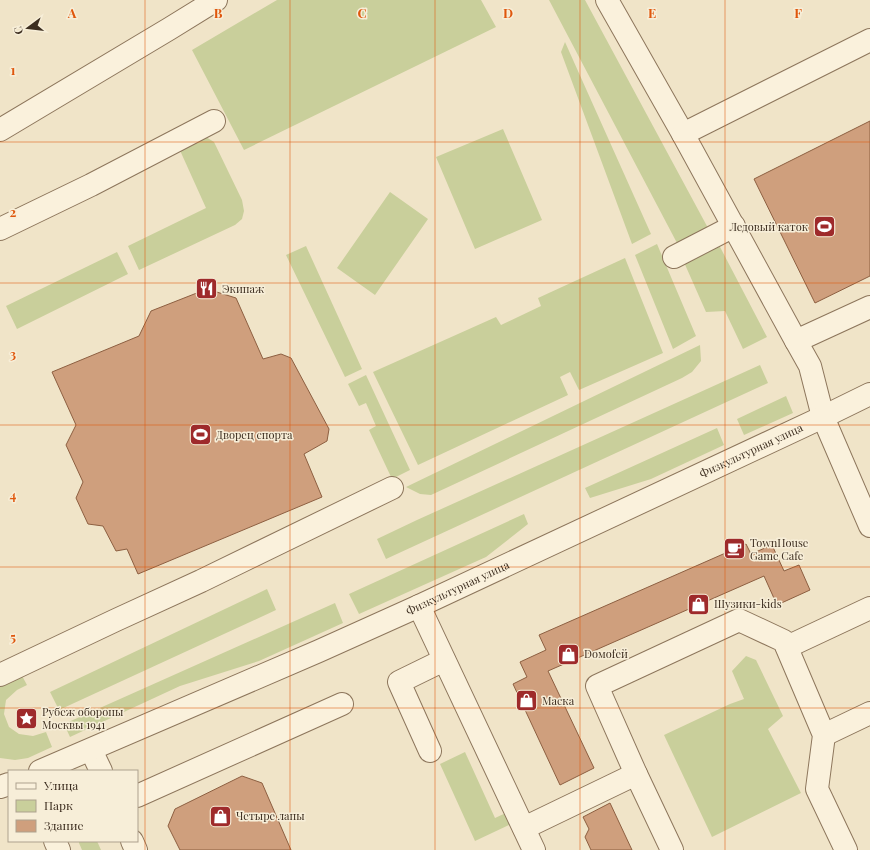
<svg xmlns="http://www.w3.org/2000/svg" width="870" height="850" font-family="'Playfair Display',serif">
	<rect width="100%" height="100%" fill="#f0e4c8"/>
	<!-- green -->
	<path fill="#c9cf9b" d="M277,0H481L496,27L244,150L192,50Z
		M549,0H585L708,228L677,243Z
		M565,42L651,234L632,244L561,52Z
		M503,129L542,220L475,249L436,157Z
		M206,137L214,142L242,200L244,211L242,219L235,225L139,270L128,246L206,208L178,146Z
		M390,192L428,219L375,295L337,268Z
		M657,244L696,336L673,349L635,255Z
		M719,245L767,337L743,349L725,311L706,312L683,260Z
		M306,246L362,369L345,377L286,255Z
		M117,252L128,274L17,329L6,306Z
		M625,258L663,353L579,390L570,372L560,377L568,395L418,465L373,372L496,317L501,325L541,306L538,298Z
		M700,345L701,361L692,372L682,378L431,495L420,494L406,487Z
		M760,365L768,383L386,559L377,539L417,520Z
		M366,375L410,470L392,479L369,430L376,426L366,403L359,406L348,384Z
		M786,396L793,413L744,435L737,419Z
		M717,428L724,445L651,479L590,498L585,488Z
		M524,514L528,524L486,557L359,614L349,594Z
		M267,589L276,610L59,710L50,692Z
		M335,603L343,623L259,661L180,686L70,737L64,724Z
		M746,656L756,660L783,716L768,729L801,793L712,837L664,735L730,704L744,699L732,671Z
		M21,674L27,685L17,690L6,700L4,714L9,727L19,734L33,736L46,732L52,747L28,758L15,760L0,758V684Z
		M465,752L495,818L508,812L513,823L475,841L440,764Z
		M79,841H97L101,850H82L79,843Z"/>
	<!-- building -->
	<path fill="#cf9f7d" stroke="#8d5f41" d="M870,121V276L815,303L754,179Z
		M207,289L236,298L263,359L281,354L291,358L329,429L327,441L304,454L322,497L138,574L127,549L116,551L103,526L88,524L76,498L83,482L66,445L76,425L52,372L139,336L151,311Z
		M746,544L751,554L772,545L784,571L799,565L810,590L777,605L764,576L548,671L594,768L560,785L513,684L527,677L520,662L546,650L539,635Z
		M242,776L262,783L291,850H180L168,826L175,809Z
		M610,803L632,850H591L585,837L589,829L583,817Z"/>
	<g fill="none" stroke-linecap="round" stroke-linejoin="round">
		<defs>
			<g id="minor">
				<path d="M607,0L683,134L796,341L870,307"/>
				<path d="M0,130L169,29L216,0"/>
				<path d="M683,134L870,40"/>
				<path d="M0,229L91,185L214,121"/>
				<path d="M674,257L734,226"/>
				<path d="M796,341L810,366L823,417L870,526"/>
				<path d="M419,606L534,850"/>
				<path d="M787,647L870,608"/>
				<path d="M0,675L116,620L201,581L392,488"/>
				<path d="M824,735L870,713"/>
				<path d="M91,750L101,771"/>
				<path d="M430,751L399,682L444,660"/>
				<path id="s1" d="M40,771L319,651L419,606L823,417L870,394"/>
				<path d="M0,787L9,784"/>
				<path d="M137,796L342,704"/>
				<path d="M524,828L636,774"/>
				<path d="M55,841L59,850"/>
				<path d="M132,841L136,850"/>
				<path d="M672,850L636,774L597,686L739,620L784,641L824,735L817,789L846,850"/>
			</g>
		</defs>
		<!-- minor casing -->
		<use href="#minor" stroke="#8d765c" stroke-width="24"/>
		<!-- minor -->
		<use href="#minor" stroke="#faf1dc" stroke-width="22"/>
	</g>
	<!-- grid -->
	<path fill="none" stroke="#df570d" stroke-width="1" stroke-opacity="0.55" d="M145,0V850M290,0V850M435,0V850M580,0V850M725,0V850M0,142H870M0,283H870M0,425H870M0,567H870M0,708H870"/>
	<!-- icons -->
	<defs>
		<symbol id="stadium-square" viewBox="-11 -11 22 22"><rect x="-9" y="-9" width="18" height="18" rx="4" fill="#9e2a2b" stroke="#f7eed8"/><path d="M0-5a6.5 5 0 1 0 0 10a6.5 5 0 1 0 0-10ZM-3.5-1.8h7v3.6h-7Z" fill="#fff"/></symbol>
		<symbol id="restaurant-square" viewBox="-11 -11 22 22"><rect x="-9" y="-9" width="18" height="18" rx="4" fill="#9e2a2b" stroke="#f7eed8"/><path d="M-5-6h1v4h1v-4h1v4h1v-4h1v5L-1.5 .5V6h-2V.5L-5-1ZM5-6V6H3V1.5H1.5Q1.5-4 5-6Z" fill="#fff"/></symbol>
		<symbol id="cafe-square" viewBox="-11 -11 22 22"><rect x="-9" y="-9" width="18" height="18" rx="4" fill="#9e2a2b" stroke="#f7eed8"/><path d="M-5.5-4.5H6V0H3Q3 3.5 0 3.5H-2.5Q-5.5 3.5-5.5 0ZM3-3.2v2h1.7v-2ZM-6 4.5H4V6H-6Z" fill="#fff"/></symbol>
		<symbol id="shop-square" viewBox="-11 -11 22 22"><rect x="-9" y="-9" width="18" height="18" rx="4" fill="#9e2a2b" stroke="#f7eed8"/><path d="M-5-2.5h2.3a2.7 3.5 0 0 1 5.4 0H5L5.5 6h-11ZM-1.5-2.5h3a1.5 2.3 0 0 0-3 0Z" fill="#fff"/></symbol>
		<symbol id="sight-square" viewBox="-11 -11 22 22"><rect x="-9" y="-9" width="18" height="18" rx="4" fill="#9e2a2b" stroke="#f7eed8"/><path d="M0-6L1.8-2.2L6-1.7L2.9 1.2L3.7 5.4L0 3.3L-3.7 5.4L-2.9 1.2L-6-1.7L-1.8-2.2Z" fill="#fff"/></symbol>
	</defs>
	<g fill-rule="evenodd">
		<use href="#stadium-square" x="812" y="214" width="25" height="25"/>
		<use href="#restaurant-square" x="194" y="276" width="25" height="25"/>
		<use href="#stadium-square" x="188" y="422" width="25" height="25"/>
		<use href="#cafe-square" x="722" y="536" width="25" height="25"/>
		<use href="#shop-square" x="686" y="592" width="25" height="25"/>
		<use href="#shop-square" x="556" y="642" width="25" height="25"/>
		<use href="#shop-square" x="514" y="688" width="25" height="25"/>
		<use href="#sight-square" x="14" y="706" width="25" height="25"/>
		<use href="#shop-square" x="208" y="804" width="25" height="25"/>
	</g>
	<g text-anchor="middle" stroke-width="3" stroke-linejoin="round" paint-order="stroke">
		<!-- poi labels -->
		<g font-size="11" fill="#3d2e20" stroke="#f7eed8" text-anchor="start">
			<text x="808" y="231" text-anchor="end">Ледовый каток</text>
			<text x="222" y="293">Экипаж</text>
			<text x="216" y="439">Дворец спорта</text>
			<text x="750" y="547">TownHouse<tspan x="750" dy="13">Game Cafe</tspan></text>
			<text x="714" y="608">Шузики-kids</text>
			<text x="584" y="658">Dомоfей</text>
			<text x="542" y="705">Маска</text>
			<text x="42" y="716">Рубеж обороны<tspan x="42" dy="13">Москвы 1941</tspan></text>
			<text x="236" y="820">Четыре лапы</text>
		</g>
		<!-- street labels -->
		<g font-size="11" fill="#3d2e20" stroke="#f7eed8">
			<text dy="4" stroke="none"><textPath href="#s1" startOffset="780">Физкультурная улица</textPath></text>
			<text dy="4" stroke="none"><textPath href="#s1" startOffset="456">Физкультурная улица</textPath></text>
		</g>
	</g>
	<g font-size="13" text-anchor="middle" font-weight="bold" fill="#df570d" stroke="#f7eed8" stroke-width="3" stroke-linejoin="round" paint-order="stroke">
		<text x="72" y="18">A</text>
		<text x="218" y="18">B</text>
		<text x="362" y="18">C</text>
		<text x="508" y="18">D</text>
		<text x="652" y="18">E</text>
		<text x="798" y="18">F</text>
		<text x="13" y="75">1</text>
		<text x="13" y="217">2</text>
		<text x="13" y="359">3</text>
		<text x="13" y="500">4</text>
		<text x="13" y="642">5</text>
	</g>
	<!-- legend -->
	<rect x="8" y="770" width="130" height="72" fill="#f7eed8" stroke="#ada18e"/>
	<rect x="16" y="783" width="20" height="6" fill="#faf1dc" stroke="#ada18e"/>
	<text x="44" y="790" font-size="12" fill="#3d2e20">Улица</text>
	<rect x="16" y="800" width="20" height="12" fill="#c9cf9b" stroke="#ada18e"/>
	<text x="44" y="810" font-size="12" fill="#3d2e20">Парк</text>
	<rect x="16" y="820" width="20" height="12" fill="#cf9f7d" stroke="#ada18e"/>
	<text x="44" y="830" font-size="12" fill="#3d2e20">Здание</text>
	<!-- north arrow -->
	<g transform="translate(28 28) rotate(255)" stroke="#f7eed8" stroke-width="3" paint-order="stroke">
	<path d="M0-3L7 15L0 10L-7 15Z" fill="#3d2e20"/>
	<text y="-6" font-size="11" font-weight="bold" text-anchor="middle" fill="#3d2e20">С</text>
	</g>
</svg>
